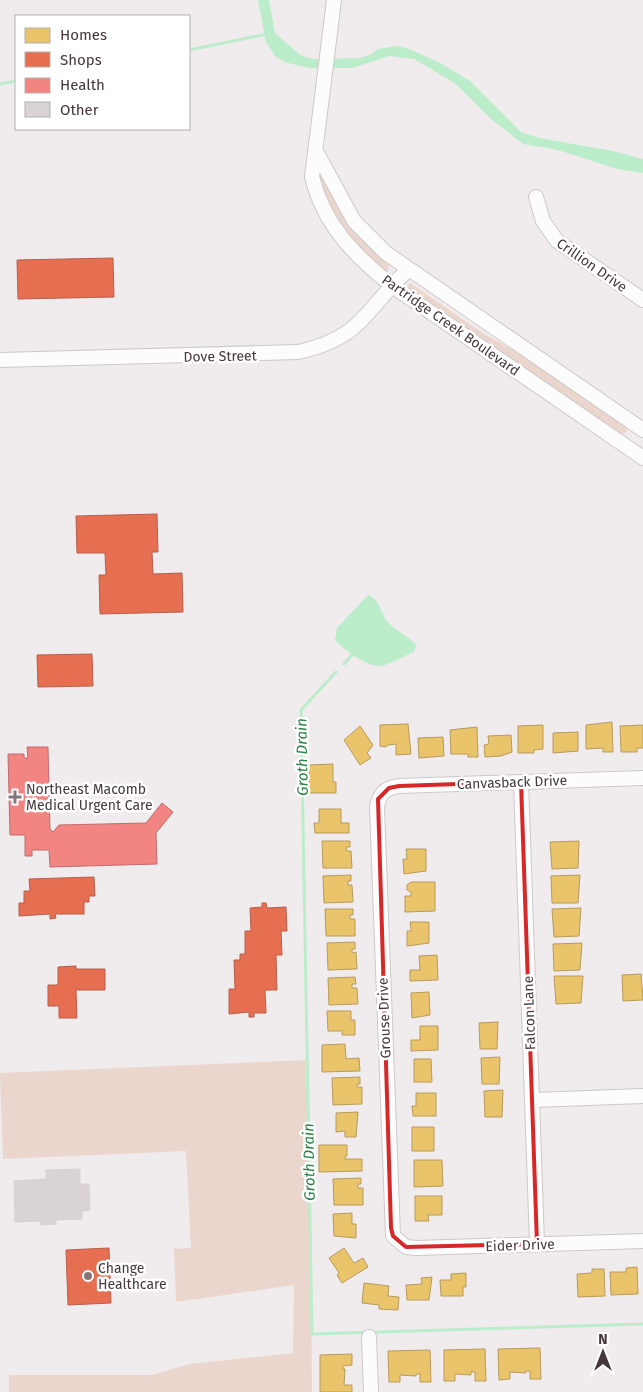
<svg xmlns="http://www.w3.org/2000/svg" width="643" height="1392" font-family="'Fira Sans',sans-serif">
	<rect width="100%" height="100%" fill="#f0ebed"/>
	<!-- green -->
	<path fill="#ead6cd" d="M320,174L323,175L339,207L389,263L388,271H383C363,254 313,201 320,174Z
		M410,283L484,334L526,357L626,426L627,432L620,434L407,287Z
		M309,1060L312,1392H9V1375H153L189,1364L293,1353L294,1285L176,1302L174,1249L191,1248L186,1151L3,1159L0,1073Z"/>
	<!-- water -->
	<path fill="#bcedcb" d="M258,0H269L275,33L300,55L312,59L360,58L371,54L378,49L397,46L409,49L440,63L470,81L521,132L539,138L613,151L643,159V173L617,169L558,150L523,144L491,119L456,84L414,59L389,56L352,68H309L284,62L275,56L266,42Z
		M368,595C379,598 381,613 387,621C395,631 408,635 416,645L414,652C404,656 391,664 381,666C367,667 344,650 335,640L337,628Z"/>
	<!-- homes -->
	<path fill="#e9c46a" stroke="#b89a5d" d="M612,722L613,752H603V748L586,749V725Z
		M408,724L411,754L396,755V744L388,745L386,747L380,746V725Z
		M543,725V749L534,750V753H518V726Z
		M643,725V748H637V752H621L620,726Z
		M360,726L373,745L367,753L371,758L360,765L344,740Z
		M477,727L478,757H468V754H451L450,730Z
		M578,732V751L553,753V733Z
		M511,735L512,752L501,756L485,757L484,745L489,744L488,736Z
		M443,737L444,756L419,758L418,738Z
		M333,764V782H336V793H309V765Z
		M319,809H341V823H349V833H315L314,823H319Z
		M322,841H350V847H346L347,851H351L352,868H323Z
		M579,841L578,868L552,869L550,842Z
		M406,849H426V871L404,874L403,859H407Z
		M351,875V881H348V885H352L353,902L324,903L323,876Z
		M580,875L578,903H552L551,876Z
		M411,882H435V911L405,912V896H411V892L407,890V885Z
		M581,908L579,936L554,937L552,909Z
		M325,909H353V915H350V919H355V936H326Z
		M410,922H429V943L407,946V931H411Z
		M355,942V949H352V953L356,952L357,969L328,970L327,943Z
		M582,943L580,970L554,971L553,944Z
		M437,955L438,980L410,981V970H420L419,956Z
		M641,974L643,1000L623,1001L622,975Z
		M554,976H583L581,1003L556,1004Z
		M355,977L356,984H352V988H357L358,1004L329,1005L328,978Z
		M429,992L430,1015L412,1018L411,993Z
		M327,1011H351V1020H355V1035H342V1031H328Z
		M498,1022L497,1049H480L479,1023Z
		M420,1026H438V1050L411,1051V1040H420Z
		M345,1044L346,1059L359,1058L360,1071L322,1072V1045Z
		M500,1057L499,1084H482L481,1058Z
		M414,1059H431L432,1082H414Z
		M360,1077V1084H357V1087H362V1104L333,1105L332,1078Z
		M503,1090L502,1117H485L484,1091Z
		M416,1093H436V1116H413L412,1106H416Z
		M358,1112L356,1137H345V1131L336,1132V1113Z
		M412,1127H434V1151H412Z
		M319,1145H347V1156H345V1159H362V1171L319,1172Z
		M414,1160H442L443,1186L414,1187Z
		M361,1178V1184H358V1188H363V1205H334L333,1179Z
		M415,1196H442V1215H428L429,1221H415Z
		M352,1213V1224H356V1238L334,1236L333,1214Z
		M344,1248L354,1263L363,1258L368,1267L342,1283L337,1275L339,1273L329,1258Z
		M637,1267L638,1294L611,1295L610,1272H626V1268Z
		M592,1269H604L605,1296L578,1297L577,1274L592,1273Z
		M466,1273V1287H463V1296H441L440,1280H451V1274Z
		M432,1277L429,1300H407L406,1285L422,1284L421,1278Z
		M364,1283L389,1286L388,1296L399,1297L398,1310L379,1309V1305L362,1303Z
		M540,1348L541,1379H530V1371H526V1373L510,1372V1379L499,1380L498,1349Z
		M485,1349L486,1381H475V1372H471V1375L455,1374V1381H444V1350Z
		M430,1350L431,1382H420V1374H416V1376L400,1375V1382H389L388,1351Z
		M352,1354V1365L343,1366V1369H345L344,1385H352V1392H320V1355Z"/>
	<!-- shops -->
	<path fill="#e76f51" stroke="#b75e4b" d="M113,258L114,297L18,299L17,260Z
		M157,514L158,552H152L153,574L182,573L183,612L100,614L99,575H106L105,553H77L76,516Z
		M92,654L93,686L38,687L37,655Z
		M94,877L95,896H89V902H84V914H55L56,918L50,919V914L19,916V903H24V891H30L29,879Z
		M262,903H266L267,908L286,907L287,931H281L282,955H276L277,990H265L266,1013H254V1017H249V1012L229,1014V989H235L234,960H240V954H245V931H251L250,908L262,907Z
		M76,966V969H105V990H76L77,1018H59V1006H48V985H58V967Z
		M109,1248L111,1303L68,1305L66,1250Z"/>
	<!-- health -->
	<path fill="#f28482" stroke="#be6d6e" d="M27,747H48L50,829L53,832L59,825L146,823L162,803L173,812L156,833L157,864L50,867L49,850H32V856H25V835H10L8,754H24V758H28Z"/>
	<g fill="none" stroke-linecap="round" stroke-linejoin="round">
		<!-- stream -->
		<path stroke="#bcedcb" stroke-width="3" d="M189,50L267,34
			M0,84L16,81
			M344,664L353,654
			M336,672L301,710L312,1334L643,1324"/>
	</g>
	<!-- building -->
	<path fill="#dad3d6" stroke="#d8d1d4" d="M80,1169V1184H89L90,1210L82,1211V1219L56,1220V1224L41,1225V1221L15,1222L14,1181L46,1179V1170Z"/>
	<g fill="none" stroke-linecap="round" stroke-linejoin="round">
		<defs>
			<path id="minor" d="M334,0L312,177C324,225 354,255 391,285L643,458
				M317,153L354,221L386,253L643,430
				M536,197L543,221L557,241L643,300
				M0,360L298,352C363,338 364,310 408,270
				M643,778L399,786C384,788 379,794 377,808L393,1236L406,1247L417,1248L643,1241
				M521,782L537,1244
				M533,1100L643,1096
				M369,1337L371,1392"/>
		</defs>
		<!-- minor casing -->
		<use href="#minor" stroke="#cec8cb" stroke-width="16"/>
		<!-- minor -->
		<use href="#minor" stroke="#fdfcfc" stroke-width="14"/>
	</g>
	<!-- marked area -->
	<path fill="none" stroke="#d62828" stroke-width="4" stroke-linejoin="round" d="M521,782L537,1244L406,1247L393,1236L391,1228L378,799L389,788L399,786Z"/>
	<!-- markers -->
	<g fill="#82767b" stroke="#fff" stroke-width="2">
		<path d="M12.5 789.5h5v5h5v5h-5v5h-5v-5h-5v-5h5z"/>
		<circle cx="88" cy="1276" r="5"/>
	</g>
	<g text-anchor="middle" stroke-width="5" stroke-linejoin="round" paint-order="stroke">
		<!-- street labels -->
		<g font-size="14" fill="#46373e" stroke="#fff">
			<text transform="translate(592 265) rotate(35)" y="5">Crillion Drive</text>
			<text transform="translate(451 325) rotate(35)" y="5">Partridge Creek Boulevard</text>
			<text transform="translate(220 356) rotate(-1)" y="5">Dove Street</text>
			<text transform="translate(512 782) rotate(-2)" y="5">Canvasback Drive</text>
			<text transform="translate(529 1013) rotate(-92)" y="5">Falcon Lane</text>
			<text transform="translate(384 1018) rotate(-92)" y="5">Grouse Drive</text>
			<text transform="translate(520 1245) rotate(-2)" y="5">Eider Drive</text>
		</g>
		<!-- poi labels -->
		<g font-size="14" fill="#46373e" stroke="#fff" text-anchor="start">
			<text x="26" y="794">Northeast Macomb<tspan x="26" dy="16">Medical Urgent Care</tspan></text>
			<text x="98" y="1273">Change<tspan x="98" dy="16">Healthcare</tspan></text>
		</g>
		<!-- water labels -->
		<g font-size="15" font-style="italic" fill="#298045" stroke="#fff">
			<text transform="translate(302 757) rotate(-91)" y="5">Groth Drain</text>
			<text transform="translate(309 1162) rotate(-91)" y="5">Groth Drain</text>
		</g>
	</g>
	<!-- legend -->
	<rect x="15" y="15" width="175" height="115" fill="#ffffff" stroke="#b5afb2"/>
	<rect x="25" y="28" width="25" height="15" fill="#e9c46a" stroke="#b5afb2"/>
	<text x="60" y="40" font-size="15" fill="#46373e">Homes</text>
	<rect x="25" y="52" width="25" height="15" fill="#e76f51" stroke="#b5afb2"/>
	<text x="60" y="65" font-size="15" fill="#46373e">Shops</text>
	<rect x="25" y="78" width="25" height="15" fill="#f28482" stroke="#b5afb2"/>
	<text x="60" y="90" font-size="15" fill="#46373e">Health</text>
	<rect x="25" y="102" width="25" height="15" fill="#dad3d6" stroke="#b5afb2"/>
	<text x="60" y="115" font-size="15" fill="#46373e">Other</text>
	<!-- north arrow -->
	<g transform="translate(603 1352)" stroke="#ffffff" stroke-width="4" paint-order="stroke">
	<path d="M0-4L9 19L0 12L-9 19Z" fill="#46373e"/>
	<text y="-8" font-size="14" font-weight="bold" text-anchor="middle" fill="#46373e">N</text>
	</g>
</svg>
